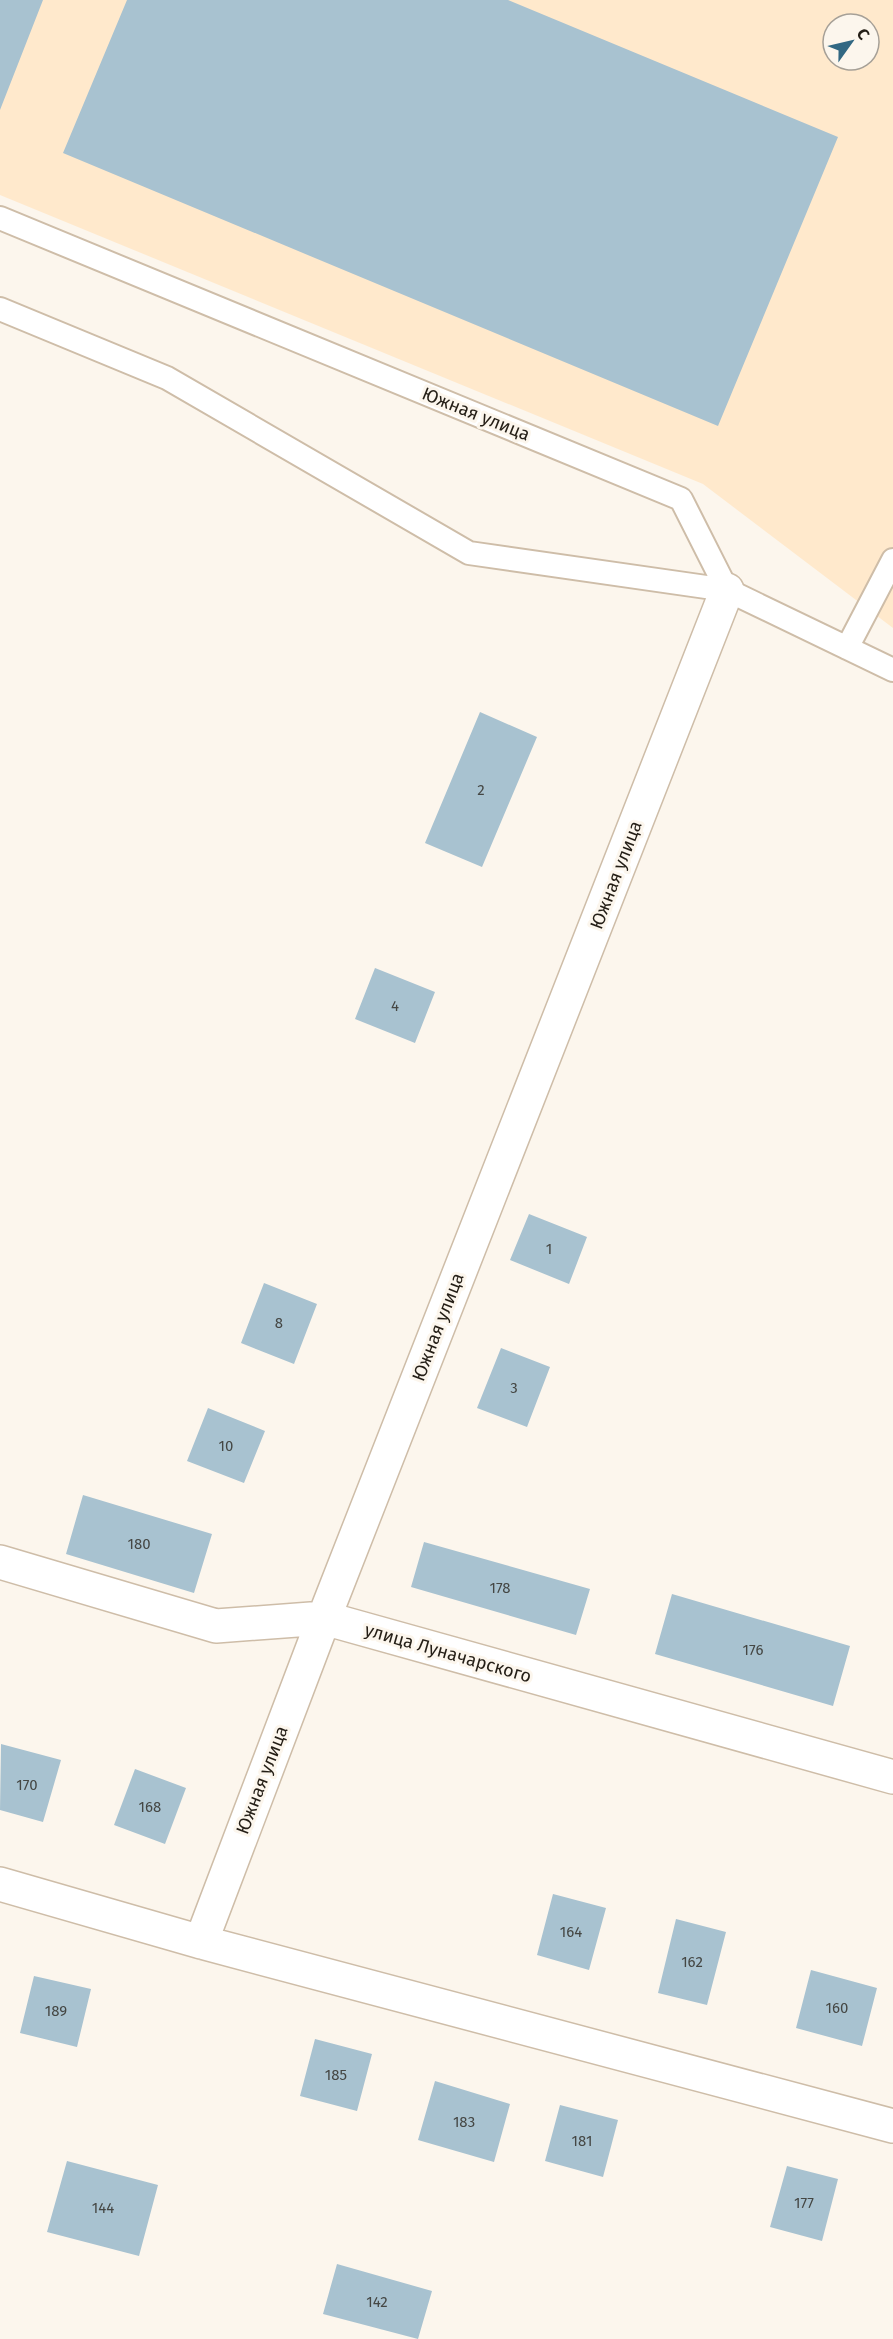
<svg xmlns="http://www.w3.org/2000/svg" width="893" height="2339" font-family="'Fira Sans',sans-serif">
	<rect width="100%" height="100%" fill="#fcf6ed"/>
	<!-- built -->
	<path fill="#ffe9cc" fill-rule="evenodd" d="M0,0H893V628L703,484L0,195ZM833,24H869V60H833Z"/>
	<!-- building -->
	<path fill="#a8c2d0" d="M0,0H43L0,110Z
		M127,0H508L838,137L718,426L63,153Z
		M480,712L537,737L482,867L425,843Z
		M375,968L435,992L415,1043L355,1019Z
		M529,1214L587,1237L569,1284L510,1260Z
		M264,1283L317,1304L294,1364L241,1343Z
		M501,1348L550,1367L527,1427L477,1408Z
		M208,1408L265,1431L244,1483L187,1461Z
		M83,1495L212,1534L194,1593L66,1554Z
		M424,1542L590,1589L576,1635L411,1587Z
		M672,1594L850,1646L833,1706L655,1654Z
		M1,1744L61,1760L43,1822L0,1810Z
		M135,1769L186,1788L165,1844L114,1825Z
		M553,1894L606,1908L589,1970L537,1955Z
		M676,1919L726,1932L707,2005L658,1993Z
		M811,1970L877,1988L862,2046L796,2028Z
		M34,1976L91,1989L77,2047L20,2033Z
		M315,2039L372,2054L357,2111L300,2096Z
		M435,2081L510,2104L494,2162L418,2140Z
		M560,2105L618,2120L603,2177L545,2161Z
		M67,2161L158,2185L139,2256L47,2232Z
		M787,2166L838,2179L822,2241L770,2227Z
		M337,2264L432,2291L418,2339L323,2314Z"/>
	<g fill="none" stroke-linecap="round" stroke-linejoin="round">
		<defs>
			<path id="service" d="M0,218L681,499L727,590
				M0,309L167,378L469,553L727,590L893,670
				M847,648L893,560"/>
			<path id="minor" d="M0,1562L216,1626L324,1618L893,1777
				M0,1884L201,1942L893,2126
				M201,1942L324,1618L727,590"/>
		</defs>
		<!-- service casing -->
		<use href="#service" stroke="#cebda8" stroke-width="26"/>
		<!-- minor casing -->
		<use href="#minor" stroke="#cebda8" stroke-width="36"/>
		<!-- service -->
		<use href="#service" stroke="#fff" stroke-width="22"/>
		<!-- minor -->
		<use href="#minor" stroke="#fff" stroke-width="33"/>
	</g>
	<g text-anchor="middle" stroke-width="6" stroke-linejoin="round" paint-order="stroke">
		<!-- number labels -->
		<g font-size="15" fill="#454744">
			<text x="481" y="795">2</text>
			<text x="395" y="1011">4</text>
			<text x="549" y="1254">1</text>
			<text x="279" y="1328">8</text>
			<text x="514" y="1393">3</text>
			<text x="226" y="1451">10</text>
			<text x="139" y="1549">180</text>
			<text x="500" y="1593">178</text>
			<text x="753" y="1655">176</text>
			<text x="27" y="1790">170</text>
			<text x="150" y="1812">168</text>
			<text x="571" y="1937">164</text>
			<text x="692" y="1967">162</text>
			<text x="837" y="2013">160</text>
			<text x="56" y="2016">189</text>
			<text x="336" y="2080">185</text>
			<text x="464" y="2127">183</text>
			<text x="582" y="2146">181</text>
			<text x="804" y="2208">177</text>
			<text x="103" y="2213">144</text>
			<text x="377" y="2307">142</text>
		</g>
		<!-- street labels -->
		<g font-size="18" fill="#241e16" stroke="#fcf6ed">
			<text transform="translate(476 414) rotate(22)" y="6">Южная улица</text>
			<text transform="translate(616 875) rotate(-69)" y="6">Южная улица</text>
			<text transform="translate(438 1327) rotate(-69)" y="6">Южная улица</text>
			<text transform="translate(448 1653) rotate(16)" y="6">улица Луначарского</text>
			<text transform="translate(262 1780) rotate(-69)" y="6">Южная улица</text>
		</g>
	</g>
	<!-- north arrow -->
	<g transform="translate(851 42) rotate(56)"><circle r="28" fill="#fcf6ed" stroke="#a6a097" stroke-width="1.5"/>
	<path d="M0-4.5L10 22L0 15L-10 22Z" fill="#326883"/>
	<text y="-9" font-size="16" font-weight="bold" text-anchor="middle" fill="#241e16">С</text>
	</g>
</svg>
